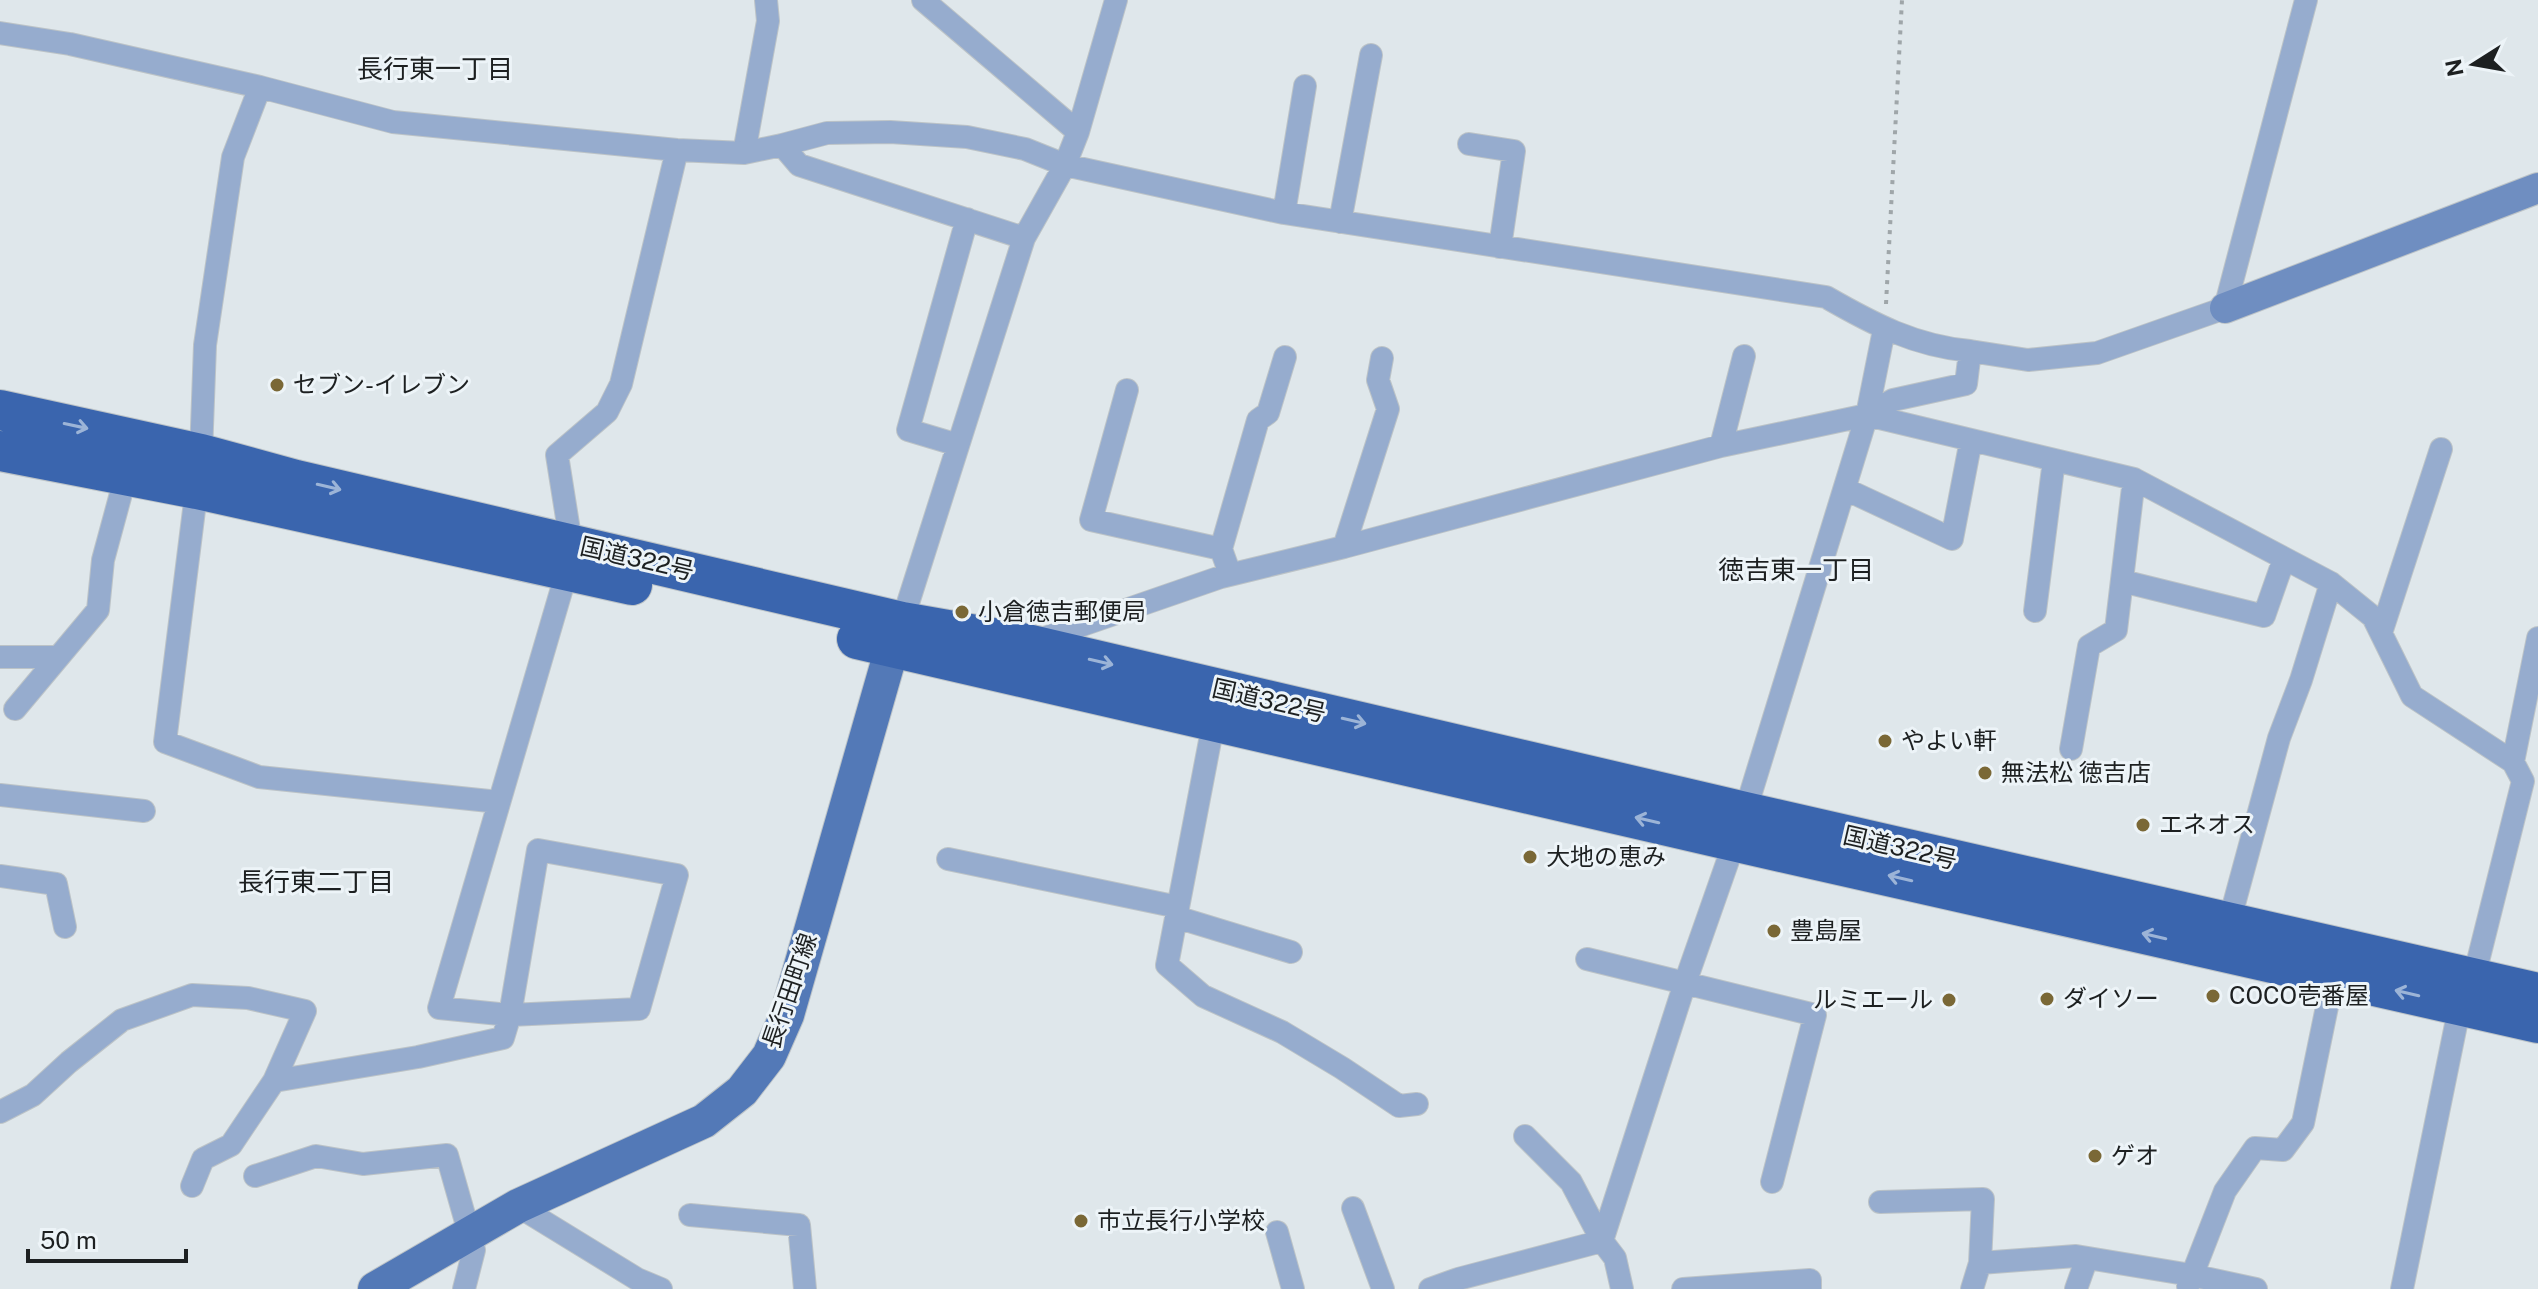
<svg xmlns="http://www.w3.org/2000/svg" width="2538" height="1289" font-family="'Public Sans','Noto Sans JP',sans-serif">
	<rect width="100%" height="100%" fill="#dfe7eb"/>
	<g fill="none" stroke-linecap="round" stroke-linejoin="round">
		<defs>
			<path id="street" d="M923,0L1078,132
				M0,33L70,44L260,87L393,122L677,150L744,153L782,145L799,165L1024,238
				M260,87L233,157L205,345L201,454L165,742L259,777L499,802
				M1469,144L1514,151L1500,247
				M782,145L827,133L890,132L967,137L1025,149L1065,165L1284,213L1826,297C1873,324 1915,346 1970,351
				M744,153L768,21L766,0
				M1284,213L1305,86
				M1340,222L1371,55
				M1127,390L1091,520L1221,549L1230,574
				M1867,415L2134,479L2331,583L2373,617L2412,696L2513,762L2523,781L2474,977L2460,1005L2402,1289
				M958,445L908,430L967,219
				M1721,446L1744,356
				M1845,489L1952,539L1971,440
				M1344,547L1388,409L1378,380L1382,358
				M1221,549L1258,420L1268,413L1285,357
				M2122,581L2264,616L2284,559
				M2035,611L2054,460
				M902,622L1024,238L1065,165L1078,132L1116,0
				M2381,633L2441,449
				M1036,641L1221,577L1344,547L1721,446L1867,415L1893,400L1966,384L1970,351L2028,360L2097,353L2225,308L2306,0
				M0,657H58
				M15,709L98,610L103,560L126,475
				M1214,720L1167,965L1203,996L1282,1032L1342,1068L1399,1106L1417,1104
				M2071,749L2089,646L2116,630L2134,479
				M2513,762L2538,638
				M0,795L144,811
				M948,859L1178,907
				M0,876L56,884L65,927
				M1176,917L1291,952
				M2227,930L2279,738L2301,680L2331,583
				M1587,959L1815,1015L1772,1182
				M0,1112L33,1095L69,1062L122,1020L192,995L248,998L305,1011L274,1081L418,1057L503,1038L510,1015L639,1009L677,875L538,850L510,1015L439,1008L567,571L571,543L557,455L607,412L621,384L677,150
				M1525,1136L1571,1182L1602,1241L1615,1258L1622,1289
				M255,1176L316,1156L363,1164L447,1155L474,1250L464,1289
				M192,1186L203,1159L231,1145L274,1081
				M1880,1202L1983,1199L1980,1263L2076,1256L2191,1275L2256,1289
				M518,1206L637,1279L661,1289
				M1353,1208L1383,1289
				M690,1215L799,1225L805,1289
				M1277,1232L1293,1289
				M2188,1286L2225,1191L2255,1148L2283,1150L2303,1123L2335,968
				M1430,1289L1458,1279L1602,1241L1685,983L1745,812L1867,415L1884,330
				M1683,1289L1810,1280V1289
				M1972,1289L1980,1263
				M2076,1289L2087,1258"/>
			<path id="secondary" d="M2225,308L2538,188"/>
			<path id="primary" d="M375,1289L518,1206L704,1121L742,1091L769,1056L787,1015L892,648L902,622"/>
			<path id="highway" d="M0,410L201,454L296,480L902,622L1027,644L1745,812L2538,993
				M0,451L197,489L632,585
				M857,639L1733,841L2538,1023"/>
		</defs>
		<!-- street casing -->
		<use href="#street" stroke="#bcc3c7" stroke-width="24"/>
		<!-- secondary casing -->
		<use href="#secondary" stroke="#bcc3c7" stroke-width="32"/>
		<!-- primary casing -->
		<use href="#primary" stroke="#bcc3c7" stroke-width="36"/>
		<!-- highway casing -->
		<use href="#highway" stroke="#bcc3c7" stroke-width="42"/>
		<!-- path -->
		<path stroke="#9fa6a9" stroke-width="4" stroke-dasharray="4 6" stroke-linecap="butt" d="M1886,304L1902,0"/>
		<!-- street -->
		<use href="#street" stroke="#96acce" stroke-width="22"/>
		<!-- secondary -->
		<use href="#secondary" stroke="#6f8ec1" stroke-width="30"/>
		<!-- primary -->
		<use href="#primary" stroke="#5379b7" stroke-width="34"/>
		<!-- highway -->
		<use href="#highway" stroke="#3a65ae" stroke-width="40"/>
	</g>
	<!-- one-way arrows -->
	<defs><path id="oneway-shaft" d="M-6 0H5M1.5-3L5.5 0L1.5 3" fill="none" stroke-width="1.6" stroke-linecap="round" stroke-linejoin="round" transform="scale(2)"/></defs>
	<g stroke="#9cb4d7">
		<use href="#oneway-shaft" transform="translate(76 426) rotate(12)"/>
		<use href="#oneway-shaft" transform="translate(329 487) rotate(13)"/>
		<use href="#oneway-shaft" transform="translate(1101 662) rotate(13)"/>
		<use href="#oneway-shaft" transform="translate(1354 721) rotate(13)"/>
		<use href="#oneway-shaft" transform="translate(1647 820) rotate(-167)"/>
		<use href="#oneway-shaft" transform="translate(1900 878) rotate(-167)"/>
		<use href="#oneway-shaft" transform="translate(2154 936) rotate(-167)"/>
		<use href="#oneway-shaft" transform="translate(2407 993) rotate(-167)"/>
	</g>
	<!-- markers -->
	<g fill="#7a6836" stroke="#edf4f8" stroke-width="3">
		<circle cx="277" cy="385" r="8"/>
		<circle cx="962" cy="612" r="8"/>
		<circle cx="1885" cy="741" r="8"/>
		<circle cx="1985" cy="773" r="8"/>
		<circle cx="2143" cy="825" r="8"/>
		<circle cx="1530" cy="857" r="8"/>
		<circle cx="1774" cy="931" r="8"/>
		<circle cx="2213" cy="996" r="8"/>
		<circle cx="2047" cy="999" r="8"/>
		<circle cx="1949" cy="1000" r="8"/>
		<circle cx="2095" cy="1156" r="8"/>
		<circle cx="1081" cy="1221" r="8"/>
	</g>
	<g text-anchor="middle" stroke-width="6" stroke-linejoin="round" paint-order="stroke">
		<!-- poi labels -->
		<g font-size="24" fill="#1d2021" stroke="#edf4f8" text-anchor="start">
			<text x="293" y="393">セブン-イレブン</text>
			<text x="978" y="620">小倉徳吉郵便局</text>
			<text x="1901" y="749">やよい軒</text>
			<text x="2001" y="781">無法松 徳吉店</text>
			<text x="2159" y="833">エネオス</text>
			<text x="1546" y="865">大地の恵み</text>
			<text x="1790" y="939">豊島屋</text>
			<text x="2229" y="1004">COCO壱番屋</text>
			<text x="2063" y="1007">ダイソー</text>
			<text x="1933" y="1008" text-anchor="end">ルミエール</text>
			<text x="2111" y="1164">ゲオ</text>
			<text x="1097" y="1229">市立長行小学校</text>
		</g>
		<!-- street labels -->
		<g font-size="24" fill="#1d2021" stroke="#edf4f8">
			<text transform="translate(637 559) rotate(13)" y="8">国道322号</text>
			<text transform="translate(1269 701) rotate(13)" y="8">国道322号</text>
			<text transform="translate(1900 848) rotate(13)" y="8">国道322号</text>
			<text transform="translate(790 991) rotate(-71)" y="8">長行田町線</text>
		</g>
		<!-- neighbourhood labels -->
		<g font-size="26" fill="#1d2021" stroke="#edf4f8">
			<text x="435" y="78">長行東一丁目</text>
			<text x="1796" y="579">徳吉東一丁目</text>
			<text x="316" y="891">長行東二丁目</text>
		</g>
	</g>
	<!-- north arrow -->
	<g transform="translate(2474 64) rotate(259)" stroke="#edf4f8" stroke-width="6" paint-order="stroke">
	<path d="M0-6L14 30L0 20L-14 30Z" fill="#1d2021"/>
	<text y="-12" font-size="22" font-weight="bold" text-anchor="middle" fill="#1d2021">N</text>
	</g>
	<!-- scale -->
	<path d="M28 1249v12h158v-12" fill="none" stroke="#1d2021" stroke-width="4"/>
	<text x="40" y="1249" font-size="24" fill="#1d2021" stroke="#edf4f8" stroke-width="6" paint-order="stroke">50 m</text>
</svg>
